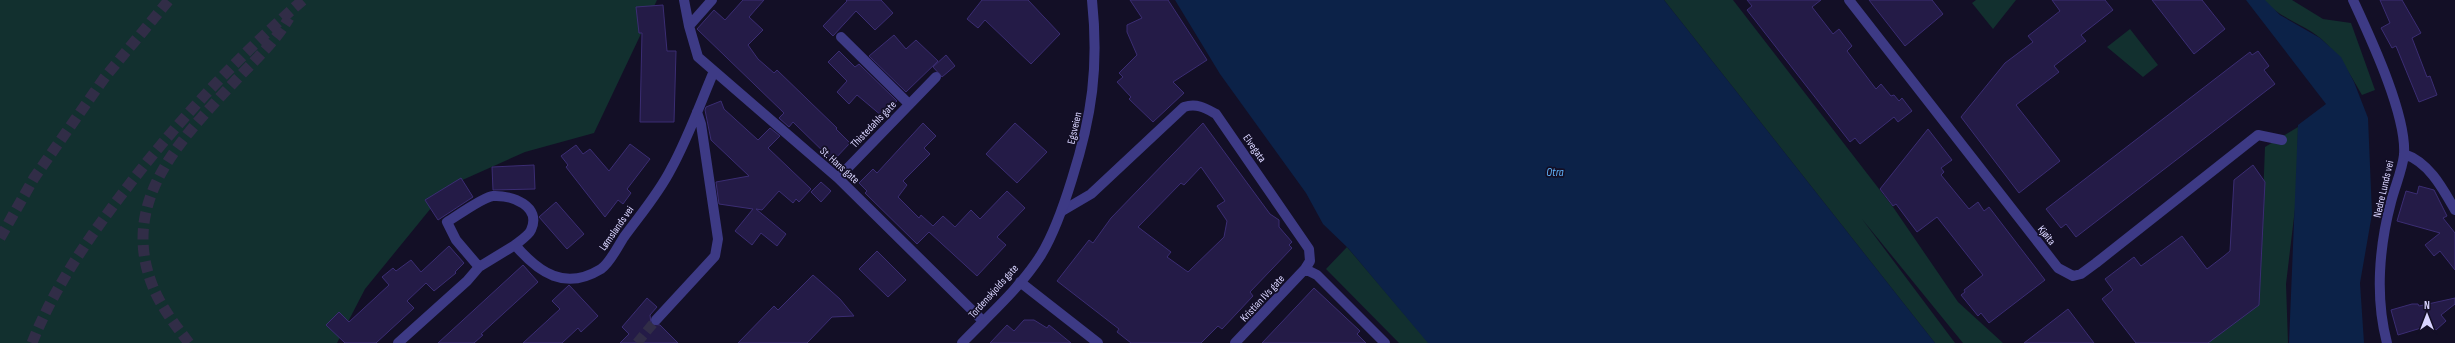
<svg xmlns="http://www.w3.org/2000/svg" width="2455" height="343" font-family="'Sofia Sans Condensed',sans-serif">
	<rect width="100%" height="100%" fill="#130f26"/>
	<!-- green -->
	<path fill="#12302f" d="M0,0H657L594,133L525,152L449,186L365,289L337,343H0Z
		M1664,0H1733L1893,207L1958,302L2003,343H1963L1862,219L1955,343H1935Z
		M1976,0H2016L1993,29L1972,3Z
		M2263,0H2292L2323,19L2351,23L2375,90L2362,95C2349,72 2335,47 2312,32C2296,22 2277,15 2263,0Z
		M2130,29L2158,65L2143,77L2107,47Z
		M2298,127L2297,192L2286,284L2288,343H2201L2259,304L2265,147Z
		M1347,247L1429,343H1399L1326,269Z"/>
	<!-- water -->
	<path fill="#0c2248" d="M1175,0H1664L1935,343H1428L1348,248L1323,224L1306,193L1220,74Z
		M2246,0H2265L2280,15L2320,38L2341,57L2354,82L2368,118L2372,214L2360,283L2364,343H2289L2298,125L2326,104Z"/>
	<!-- building -->
	<path fill="#241b47" stroke="#3b2d73" fill-rule="evenodd" d="M743,0H764L749,17L763,30L748,45L758,59L774,73L777,70L837,128L836,129L850,143L833,161L793,122L789,127L779,118L784,113L697,29L714,10L725,20Z
		M846,0H881L893,13L875,30L856,11L833,36L823,26L847,1Z
		M982,0H1028L1060,34L1031,64L985,20L978,28L967,19Z
		M1130,0H1168L1207,60L1173,82L1184,93L1153,122L1129,99L1131,97L1117,82L1123,77L1119,73L1137,55L1127,32V25L1142,18Z
		M1747,0H1821L1812,7L1833,34L1839,29L1852,46L1847,51L1876,89L1881,84L1891,96L1894,95L1899,101L1902,98L1912,111L1898,122L1894,117L1860,144L1855,138L1850,142L1747,10L1752,6Z
		M1869,0H1932L1943,14L1905,46Z
		M2052,0H2105L2113,10L2081,35L2086,41L2054,66L2059,72L2016,105L2060,161L2019,193L1961,117L2005,63L2033,42L2028,36L2060,11Z
		M2152,0H2202L2225,29L2194,54Z
		M2380,0H2402L2421,33L2412,38L2427,77L2430,76L2437,95L2419,102L2396,46L2392,48L2381,28L2390,23Z
		M663,5L667,51H676L674,122H640L642,33H639L636,7Z
		M894,35L906,49L916,40L938,61L906,92L869,56Z
		M839,51L855,67L859,64L897,101L882,116L857,95L849,104L837,92L847,81L828,62Z
		M2258,51L2269,66L2264,70L2275,84L2076,237L2066,224L2061,228L2046,209L2250,52L2252,55Z
		M946,55L955,66L942,77L933,67Z
		M721,101L724,109L758,140L770,128L780,136L768,148L811,189L799,202L796,199L793,203L779,191L762,210L756,209L786,234L777,246L761,233L752,245L735,231L753,209L719,204L716,182L749,176L711,140L705,110L706,107Z
		M923,123L936,136L924,148L930,154L903,181L907,185L898,197L919,218L921,215L933,226L943,216L955,227L971,210L980,219L1007,191L1025,208L997,237L1006,245L977,276L929,232L917,244L865,193L867,191L859,183L873,169L877,173Z
		M1015,123L1047,152L1017,183L986,154Z
		M1203,123L1270,214L1279,220V227L1292,242L1289,245L1292,248L1250,292L1253,296L1222,329L1218,326L1201,343H1131L1117,332L1119,329L1057,281L1089,240L1093,243L1111,218ZM1201,167L1225,201L1217,206L1227,221L1224,237L1188,272L1167,257L1171,252L1138,227L1181,183L1184,185Z
		M1928,129L1952,160L1941,168L1944,172L1941,175L1969,209L1978,202L1984,211L1989,207L2045,280L1989,323L1981,313L1978,316L1961,295L1965,292L1964,290L1983,275L1937,217L1917,232L1896,204L1893,206L1880,189Z
		M630,144L650,159L627,189L631,193L623,204L618,200L605,217L566,167L568,165L561,156L576,145L583,154L590,149L609,171Z
		M534,165L535,189L493,190L492,167Z
		M2253,165L2265,182L2259,305L2208,343H2136L2102,299L2113,290L2105,279L2134,257L2141,266L2182,236L2207,269L2224,256L2230,251L2234,180Z
		M461,178L473,197L438,220L425,200Z
		M821,182L831,191L821,202L811,192Z
		M2419,186L2434,190L2447,216L2443,218L2455,233V270L2440,251L2434,256L2425,245L2440,233L2397,221L2406,191L2417,194Z
		M556,202L584,234L567,249L539,217Z
		M449,246L464,263L455,272L456,273L434,291L426,283L407,301L414,308L376,343H345L326,325L339,312L349,322L389,285L382,277L393,268L396,271L411,260L421,272Z
		M877,251L906,280L888,297L859,269Z
		M523,265L538,282L481,334L483,335L474,343H438Z
		M813,275L840,299L854,316L832,317L807,343H738L774,306L778,310Z
		M569,285L598,316L581,332L578,328L562,343H523L560,309L552,301Z
		M1314,288L1360,331L1357,334L1366,343H1262Z
		M647,298L657,307L650,315L651,324L660,325L678,343H620L629,334L622,327Z
		M2455,298V304L2441,315L2446,321L2436,330L2431,325L2398,335L2391,310L2412,304H2418L2419,306Z
		M2068,309L2094,343H2024Z
		M1024,320H1034L1047,328L1049,325L1071,343H990L1007,325L1014,331Z"/>
	<g fill="none" stroke-linecap="round" stroke-linejoin="round">
		<!-- minor-tunnel -->
		<path stroke="#312d47" stroke-width="10" stroke-dasharray="10 5" stroke-linecap="butt" d="M637,343L656,320"/>
		<!-- trunk-tunnel -->
		<path stroke="#312d47" stroke-width="11" stroke-dasharray="11 5.5" stroke-linecap="butt" d="M0,238L34,178L105,77L169,0
			M32,343C53,290 85,243 119,198C173,126 235,59 303,0
			M189,343C176,326 161,307 153,287C118,201 182,138 236,80C255,60 275,42 289,18"/>
		<!-- minor -->
		<path stroke="#3d3a85" stroke-width="10" d="M684,0L689,26L698,57L838,178L983,321
			M1849,0L2058,268L2073,276L2081,274L2096,263L2258,135L2282,140
			M2353,0C2370,37 2407,115 2404,155C2402,171 2395,186 2391,202C2379,247 2375,298 2387,343
			M689,26L712,0
			M841,37L909,104
			M2404,154C2429,162 2443,189 2455,210
			M838,178L936,77
			M1062,211L1091,194L1184,107C1197,103 1205,108 1216,114L1309,249L1310,261L1305,269L1235,343
			M479,267L456,240L447,222C457,216 483,197 493,196C512,195 542,206 531,230C529,235 520,241 515,245
			M1305,269L1317,275L1385,343
			M656,320L715,256L718,239L701,124L697,112
			M398,343L467,281L479,267L515,245C539,273 565,291 601,269C610,263 618,246 624,237C640,215 659,193 671,169C688,138 700,104 714,71"/>
		<!-- tertiary -->
		<path stroke="#3d3a85" stroke-width="10" d="M1020,282L1098,343
			M962,343C989,315 1020,288 1041,255C1055,232 1064,205 1072,179C1092,116 1099,67 1092,0"/>
	</g>
	<g text-anchor="middle" stroke-width="3.5" stroke-linejoin="round" paint-order="stroke">
		<!-- street labels -->
		<g font-size="11" fill="#d9d4ff" stroke="#130f26">
			<text transform="translate(873 124) rotate(-46)" y="4">Thistedahls gate</text>
			<text transform="translate(1074 128) rotate(-77)" y="4">Egsveien</text>
			<text transform="translate(1255 148) rotate(55)" y="4">Elvegata</text>
			<text transform="translate(840 165) rotate(42)" y="4">St. Hans gate</text>
			<text transform="translate(2383 189) rotate(-77)" y="4">Nedre Lunds vei</text>
			<text transform="translate(616 228) rotate(-55)" y="4">Lømslands vei</text>
			<text transform="translate(2047 235) rotate(51)" y="4">Kjøita</text>
			<text transform="translate(993 291) rotate(-48)" y="4">Tordenskjolds gate</text>
			<text transform="translate(1262 298) rotate(-47)" y="4">Kristian IVs gate</text>
		</g>
		<!-- water labels -->
		<g font-size="12" font-style="italic" fill="#62b6ff" stroke="#130f26">
			<text x="1555" y="176">Otra</text>
		</g>
	</g>
	<!-- north arrow -->
	<g transform="translate(2427 315)" stroke="#130f26" stroke-width="3" paint-order="stroke">
	<path d="M0-3L7 15L0 10L-7 15Z" fill="#d9d4ff"/>
	<text y="-6" font-size="11" font-weight="bold" text-anchor="middle" fill="#d9d4ff">N</text>
	</g>
</svg>
